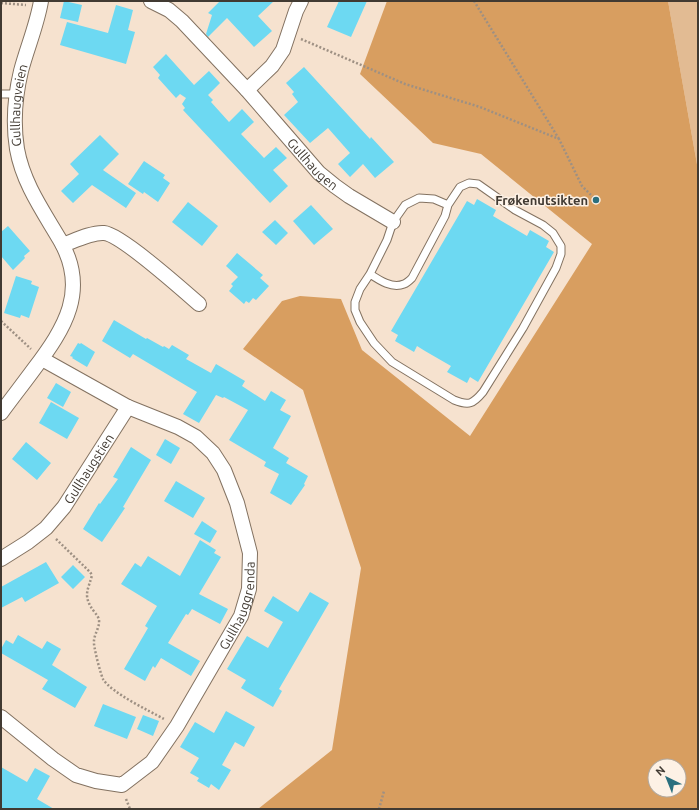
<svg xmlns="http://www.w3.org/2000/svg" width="699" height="810" font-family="Ubuntu,sans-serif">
	<rect width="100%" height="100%" fill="#f6e2cf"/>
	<!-- green -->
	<path fill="#e2bb93" d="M668,1H698V170Z"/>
	<!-- forest -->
	<path fill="#d89e60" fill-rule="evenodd" d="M387,1H668L698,170V809H258L332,750L361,568L303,390L243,349L282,301L300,296L341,299L362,350L470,436L592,244L481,154L433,143L360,74ZM655,766H679V790H655Z"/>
	<!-- building -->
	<path fill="#6dd9f2" d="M64,1L82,5L78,22L60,18Z
		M220,1H274L258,16L272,31L254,47L227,18L208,37L206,34L212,15L208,13Z
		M339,1H367L351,37L327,27Z
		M116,5L133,10L128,30L135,32L126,64L60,45L67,22L108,33Z
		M166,54L194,85L209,71L220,83L208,95L213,100L211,102L229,122L242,109L254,122L241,134L264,158L276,147L287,158L273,170L288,186L270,203L183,110L185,108L182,104L186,98L180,94L176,98L158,78L160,75L153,67Z
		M304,67L370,139L371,137L394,162L375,178L363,164L350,177L338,164L350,153L328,128L310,143L284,115L298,102L292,94L294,92L286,83Z
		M100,135L119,154L103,170L136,193L126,208L92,185L73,203L61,191L79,174L70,164Z
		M144,161L165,175L163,178L170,183L158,202L144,192L143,194L128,184Z
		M477,199L496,210L493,216L527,236L530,230L549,241L546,247L554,252L478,382L470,377L467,383L447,372L451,366L425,351L417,346L414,352L395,341L398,335L391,331L467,201L474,205Z
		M188,202L218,226L202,246L172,222Z
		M311,205L333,229L314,245L293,221Z
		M275,220L288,233L276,245L262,232Z
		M8,226L30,251L24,256L25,258L13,270L1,256V232Z
		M237,253L263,275L260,278L269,286L256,300L253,298L249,303L246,301L244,304L229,291L233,286L231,284L238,277L226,266Z
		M16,276L32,281L31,284L39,287L29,318L21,315L20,318L4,313Z
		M114,320L146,339L147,338L163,347L164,346L169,349L172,345L189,355L186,359L211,373L216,364L245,381L242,386L265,401L271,391L286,400L280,410L291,416L273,448L289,458L286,463L308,476L304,484L305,485L291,505L270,493L279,474L264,466L266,462L229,440L248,410L224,397L223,398L216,395L199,423L183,414L197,392L133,354L130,358L102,341Z
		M78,343L80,344L81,343L95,352L87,367L72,358L73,357L70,356Z
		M56,383L71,392L63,407L47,398Z
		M51,402L79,418L67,439L39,423Z
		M165,439L180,448L171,464L156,455Z
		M26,442L51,463L37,480L12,459Z
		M131,447L151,460L123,507L125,508L102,542L83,529L99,503L100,504L118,479L113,477Z
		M176,481L205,498L193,518L164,501Z
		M202,521L217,531L210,543L194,534Z
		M200,540L216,550L214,553L221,557L199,594L228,609L220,624L192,609L188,615L186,614L168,643L200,661L191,676L161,658L155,668L153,666L145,681L124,669L148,628L145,626L157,606L121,584L135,563L141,567L148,556L180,576Z
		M46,562L59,583L25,602L22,597L1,608V587Z
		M73,565L85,577L73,589L61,577Z
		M310,592L329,603L279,689L282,691L273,707L241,688L246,680L227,669L247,636L268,648L283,622L264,611L273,596L298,612Z
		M18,635L42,649L47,641L61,649L52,665L87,687L75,708L42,689L48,680L1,653V649L6,640L13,644Z
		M103,704L136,717L127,739L94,726Z
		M226,711L255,727L244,747L235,742L222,765L231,770L219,790L211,784L209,788L197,781L199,778L190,773L199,758L180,747L195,722L214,733Z
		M143,715L159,721L153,736L137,729Z
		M1,767L27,782L35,768L50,776L37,799L54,809H1Z"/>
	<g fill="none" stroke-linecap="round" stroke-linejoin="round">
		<defs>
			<path id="service" d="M1,94H16
				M469,183L478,184L515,210L543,225L553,233L561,246V254L556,268L523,328L483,392C473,404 469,406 454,400L392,362L374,343L360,322L355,310V302L360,289L370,274L387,240L393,222L405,205L419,198L434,199L448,205L460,187Z
				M370,274C379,280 392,289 404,284C407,283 410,280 412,278L445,216L448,205"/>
			<g id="minor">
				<path id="s1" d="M151,1L169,10L182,21L247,90L319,173L335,186L349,196L393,222"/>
				<path d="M247,90L272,66L283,50L296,11L301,1"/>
				<path d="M63,245C74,241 92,232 104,233C120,234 183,290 199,304"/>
				<path id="s2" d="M1,413C12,398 23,384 34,369C65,328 89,290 60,240C43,211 23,183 17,149C13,124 15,96 21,71C27,48 37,25 41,1"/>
				<path id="s3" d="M1,559L28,542L46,528L64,507L128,407"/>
				<path id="s4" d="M1,717L53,759L76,775L96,781L122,785L152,762L177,726L241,616L249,589L250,553L237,503L224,470L213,453L196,437L178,427L128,407L42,359"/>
			</g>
		</defs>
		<!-- service casing -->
		<use href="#service" stroke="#837261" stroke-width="9"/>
		<!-- minor casing -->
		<use href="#minor" stroke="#837261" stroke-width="16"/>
		<!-- path -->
		<path stroke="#9e9083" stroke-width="2.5" stroke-dasharray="2 2" stroke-linecap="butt" d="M474,1L559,139
			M1,3L26,5
			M301,39L405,84L480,107L559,139L582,186L596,200
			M1,321L31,349
			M56,539L90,572L92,575C89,588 83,594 91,607C93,611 98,615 99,620C100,628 93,635 94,644C95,652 100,672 103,679C111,693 150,711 164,719
			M126,799L130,809
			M379,809L384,791"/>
		<!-- service -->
		<use href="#service" stroke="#fff" stroke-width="7"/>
		<!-- minor -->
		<use href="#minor" stroke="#fff" stroke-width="14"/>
	</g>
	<!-- markers -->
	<circle fill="#2a6f7e" stroke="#fdf1e5" stroke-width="1.5" cx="596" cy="200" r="4"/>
	<g text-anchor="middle" stroke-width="3" stroke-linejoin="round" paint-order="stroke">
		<!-- street labels -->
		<g font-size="13" fill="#413a32" stroke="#fdf1e5">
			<text dy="5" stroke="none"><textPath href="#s2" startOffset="342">Gullhaugveien</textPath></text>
			<text dy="5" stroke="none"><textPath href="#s1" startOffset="231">Gullhaugen</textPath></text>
			<text dy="5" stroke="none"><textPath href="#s3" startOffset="128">Gullhaugstien</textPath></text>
			<text dy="5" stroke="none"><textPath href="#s4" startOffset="360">Gullhauggrenda</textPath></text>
		</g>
		<!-- poi labels -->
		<g font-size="13" font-weight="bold" fill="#413a32" stroke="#fdf1e5" text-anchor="end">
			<text x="588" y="205">Frøkenutsikten</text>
		</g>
	</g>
	<!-- border -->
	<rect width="699" height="810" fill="none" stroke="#413a32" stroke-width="4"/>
	<!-- north arrow -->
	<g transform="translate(667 778) rotate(317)"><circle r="19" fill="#fdf1e5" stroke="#b2a89d"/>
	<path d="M0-3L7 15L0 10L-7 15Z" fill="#2a6f7e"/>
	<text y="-6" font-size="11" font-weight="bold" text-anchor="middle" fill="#413a32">N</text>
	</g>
</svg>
